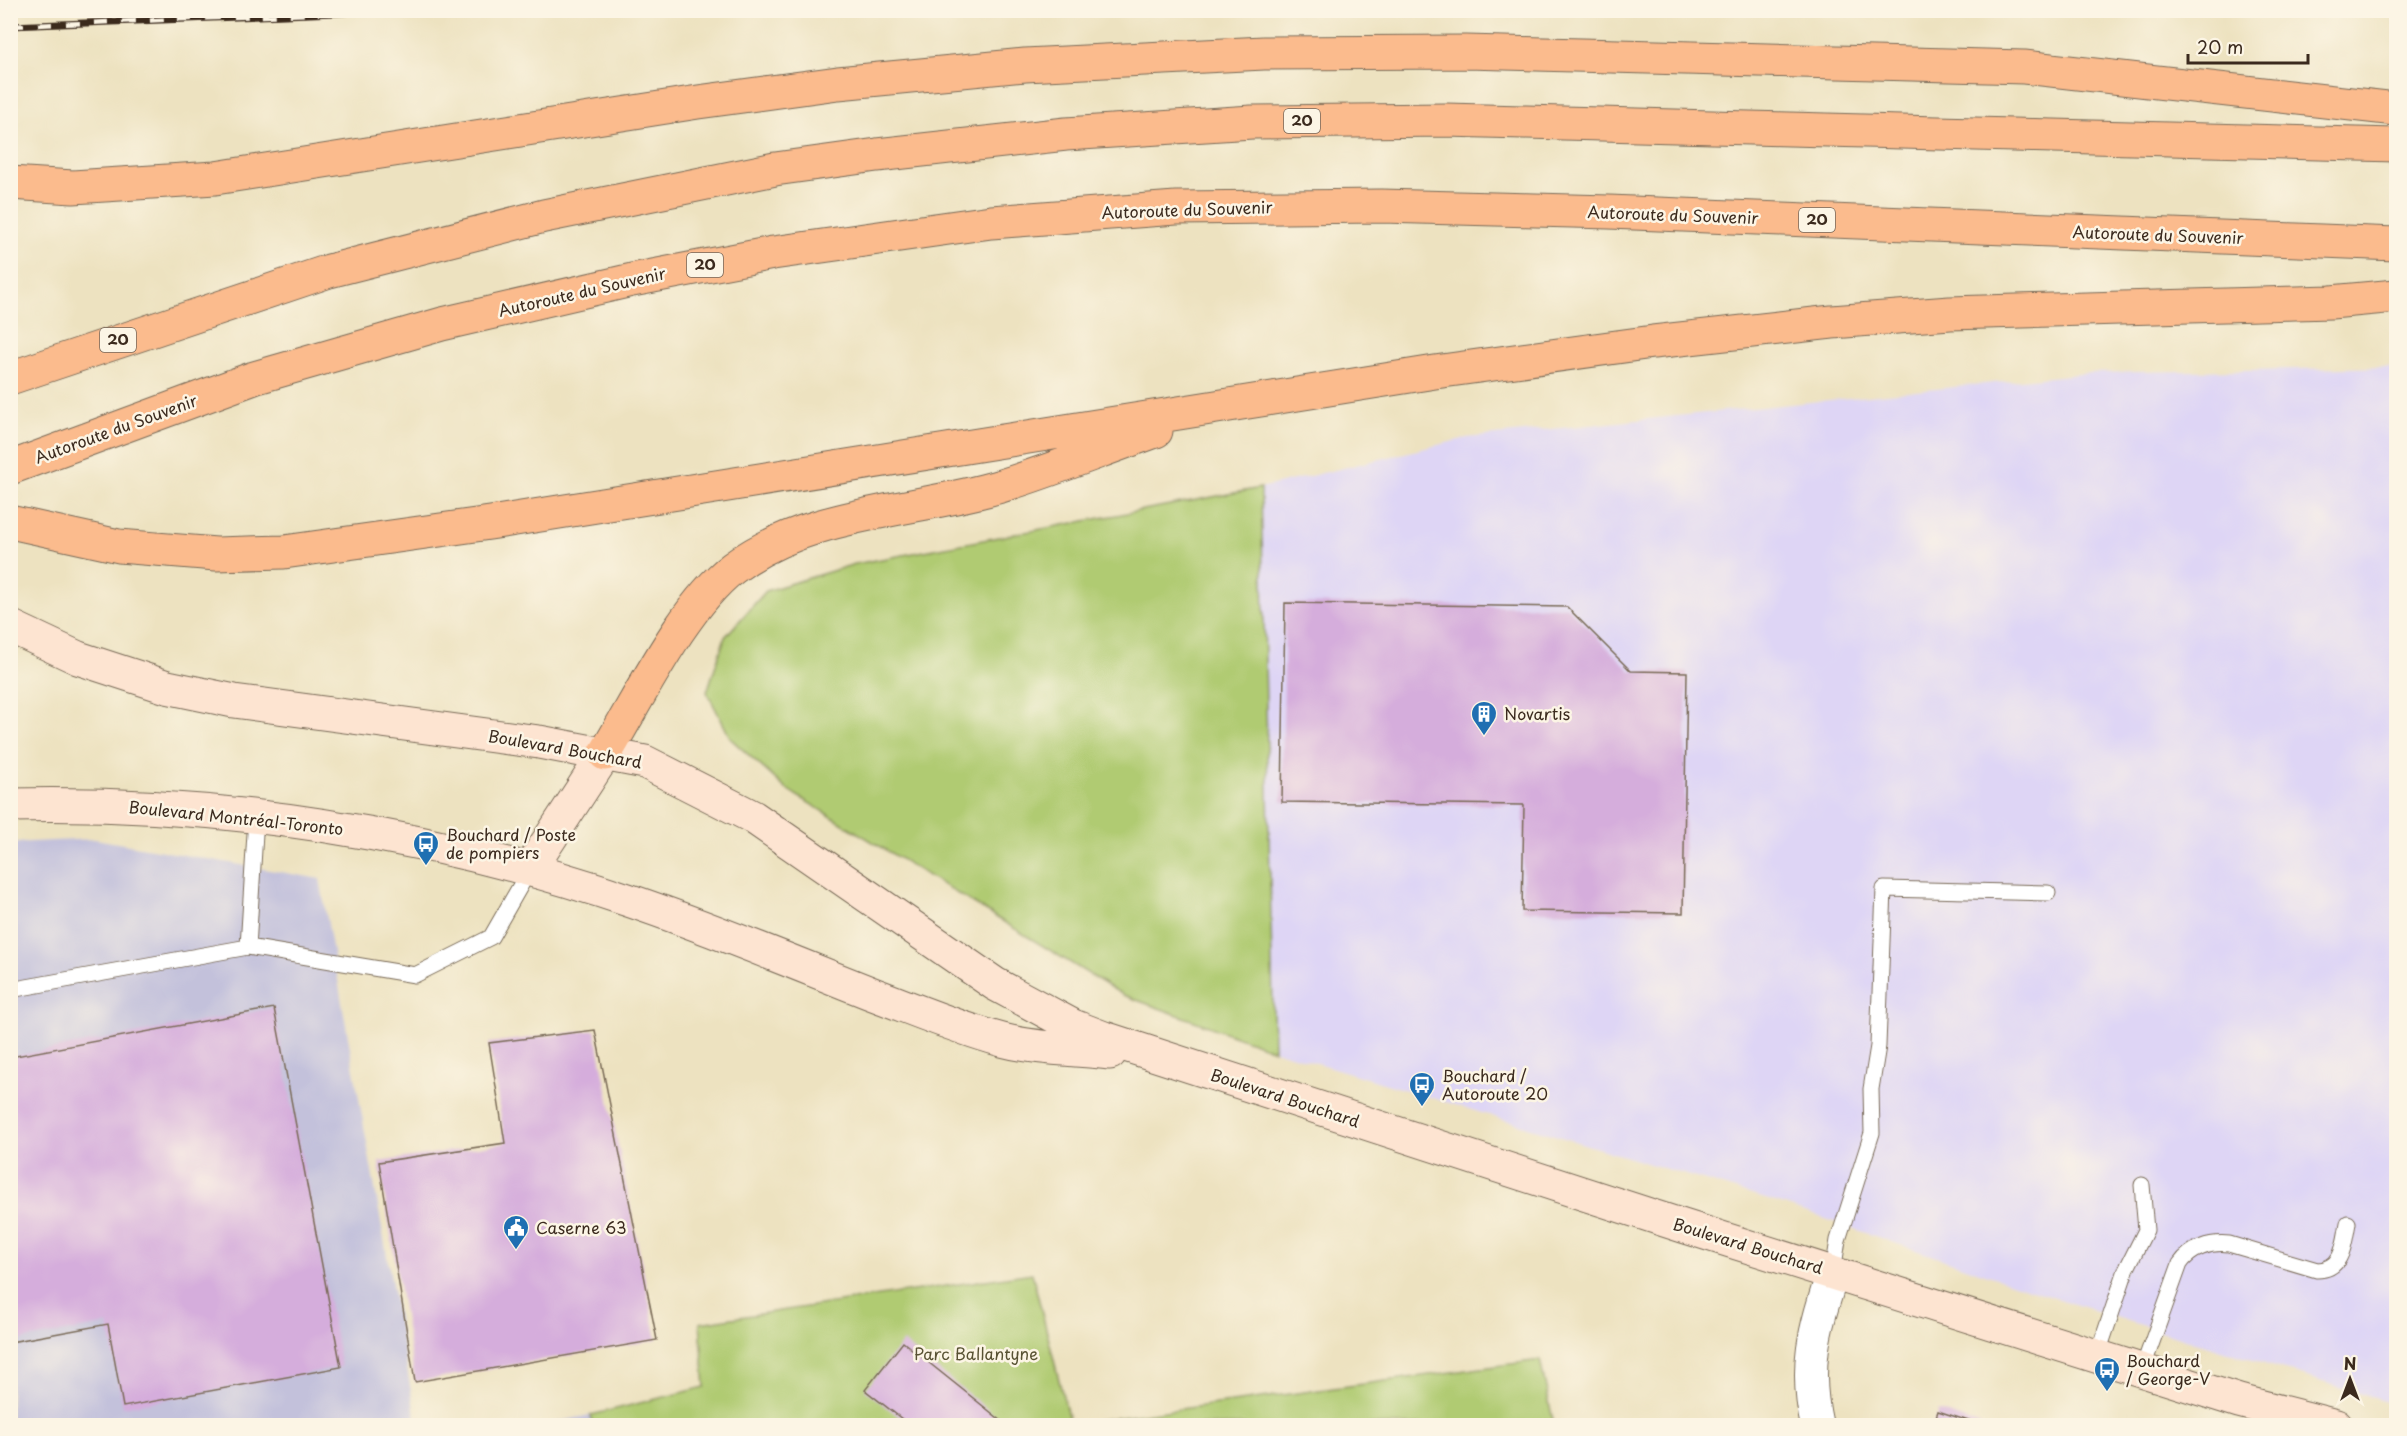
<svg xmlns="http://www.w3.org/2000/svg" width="2407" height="1436" font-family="'Playpen Sans',sans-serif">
	<rect width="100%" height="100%" fill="#fcf5e5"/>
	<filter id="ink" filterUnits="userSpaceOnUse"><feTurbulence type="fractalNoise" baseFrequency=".0167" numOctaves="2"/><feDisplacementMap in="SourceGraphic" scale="12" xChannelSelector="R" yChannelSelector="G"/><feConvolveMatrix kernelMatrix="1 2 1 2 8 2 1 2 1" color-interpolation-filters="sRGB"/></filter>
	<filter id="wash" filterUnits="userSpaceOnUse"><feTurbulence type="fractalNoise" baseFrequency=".008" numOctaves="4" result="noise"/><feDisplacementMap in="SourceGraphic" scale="24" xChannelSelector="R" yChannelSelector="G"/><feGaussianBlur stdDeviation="1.35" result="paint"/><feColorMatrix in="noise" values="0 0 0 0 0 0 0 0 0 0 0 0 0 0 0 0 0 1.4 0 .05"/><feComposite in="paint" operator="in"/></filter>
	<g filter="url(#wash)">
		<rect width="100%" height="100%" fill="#ede2c0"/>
		<!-- built -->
		<path fill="#ded5f5" d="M2396,367V1405L2052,1297L1782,1204L1274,1050L1261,488L1467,438L2089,373Z"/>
		<!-- industrial -->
		<path fill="#c3c1db" d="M95,839L320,879L417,1425H11L10,843Z
			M591,1415L593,1425H540Z"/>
		<!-- green -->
		<path fill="#b0cb72" stroke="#767a48" stroke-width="1.5" d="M1261,488L1274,1050L1123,995L786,789L731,739L707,692L725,637L766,591L855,564Z
			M1032,1273L1070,1424L1540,1360L1554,1425L593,1426L591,1415L705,1387L700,1323Z"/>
		<g id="blocks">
			<!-- building -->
			<path fill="#d5addc" d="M1285,603L1567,607L1631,671L1687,672L1683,913L1522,911L1524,805L1282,802Z
				M274,1008L341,1367L123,1407L108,1324L10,1342V1057Z
				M595,1030L657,1340L415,1382L379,1162L505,1143L489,1043Z
				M903,1342L1008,1426H911L865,1390Z
				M1938,1411L1981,1425V1426H1933Z"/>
		</g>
	</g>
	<g filter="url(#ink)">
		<use href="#blocks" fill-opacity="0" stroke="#796a57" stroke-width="1.5"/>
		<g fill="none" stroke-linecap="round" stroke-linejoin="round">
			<defs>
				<path id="service" d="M248,947L256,817
					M10,990L248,947L415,975L491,937L530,869
					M1833,1272L1838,1240L1872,1133L1871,1089L1878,1046L1884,889L2048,893
					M2097,1356L2126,1270L2146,1230L2142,1185
					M2142,1370L2180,1264C2191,1248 2210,1242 2229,1244L2317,1270C2343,1270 2344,1244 2348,1223"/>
				<path id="minor" d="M1817,1426C1803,1365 1815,1329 1833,1272"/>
				<path id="secondary" d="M10,626L78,658L167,687L234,701L539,742L645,762L753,817L995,984L1073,1026L1104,1038L1683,1226L2239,1401L2336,1426
					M10,805C219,800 431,833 628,900C711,928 792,962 873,994C916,1010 958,1028 1002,1040C1036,1049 1075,1049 1110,1053
					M530,869L605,754"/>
				<path id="motorway" d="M10,183L73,187L215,178L698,102L838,83L1025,65L1264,53L1466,52L2024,67L2396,109
					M10,378L329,271L544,216L775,169L877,155L1066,134L1252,122L1446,120L2396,145
					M10,468L254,378L442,324L632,280L773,253L991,222L1176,208L1381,206L1609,212L2396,244
					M10,522L119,546L216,554L284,552L490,523L1435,372L1653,342L1832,322L1950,313L2331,302L2396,296
					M605,754C638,700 684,605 733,568C809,511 914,512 1001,486C1053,470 1104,449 1156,431"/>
			</defs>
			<!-- service casing -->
			<use href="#service" stroke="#796a57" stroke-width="17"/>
			<!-- minor casing -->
			<use href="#minor" stroke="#796a57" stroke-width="34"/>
			<!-- secondary casing -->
			<use href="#secondary" stroke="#796a57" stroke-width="35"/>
			<!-- motorway casing -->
			<use href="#motorway" stroke="#796a57" stroke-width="35"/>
			<!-- service -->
			<use href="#service" stroke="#fff" stroke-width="15"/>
			<!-- minor -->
			<use href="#minor" stroke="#fff" stroke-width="32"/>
			<!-- secondary -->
			<use href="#secondary" stroke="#fde4d1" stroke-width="33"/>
			<!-- motorway -->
			<use href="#motorway" stroke="#fbbb8d" stroke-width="33"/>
			<defs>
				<path id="rail" d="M2387,10L2396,11
					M10,26L411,10"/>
			</defs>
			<!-- rail casing -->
			<use href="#rail" stroke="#3b2a1e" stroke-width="7"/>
			<!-- rail -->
			<use href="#rail" stroke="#fcf5e5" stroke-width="4.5" stroke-dasharray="14" stroke-linecap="butt"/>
		</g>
	</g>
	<!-- icons -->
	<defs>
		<symbol id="building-pin" viewBox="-11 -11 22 30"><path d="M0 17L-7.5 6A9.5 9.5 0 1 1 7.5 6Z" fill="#1f6fb2" stroke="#fcf5e5"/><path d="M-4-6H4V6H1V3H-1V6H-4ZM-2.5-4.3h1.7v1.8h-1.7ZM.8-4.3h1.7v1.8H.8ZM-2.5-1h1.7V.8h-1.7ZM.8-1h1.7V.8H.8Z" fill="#fff"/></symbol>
		<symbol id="bus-pin" viewBox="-11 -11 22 30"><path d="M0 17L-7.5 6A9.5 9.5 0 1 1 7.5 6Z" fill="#1f6fb2" stroke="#fcf5e5"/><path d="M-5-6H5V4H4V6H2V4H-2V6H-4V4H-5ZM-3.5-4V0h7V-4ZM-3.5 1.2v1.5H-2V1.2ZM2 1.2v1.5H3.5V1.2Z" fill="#fff"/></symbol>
		<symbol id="civic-pin" viewBox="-11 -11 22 30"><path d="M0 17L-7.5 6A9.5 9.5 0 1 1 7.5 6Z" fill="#1f6fb2" stroke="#fcf5e5"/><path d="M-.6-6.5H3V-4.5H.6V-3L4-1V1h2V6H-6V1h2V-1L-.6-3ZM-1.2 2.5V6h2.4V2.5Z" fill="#fff"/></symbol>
	</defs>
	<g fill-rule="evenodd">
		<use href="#building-pin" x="1469" y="699" width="30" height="40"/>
		<use href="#bus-pin" x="411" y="829" width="30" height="40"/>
		<use href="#bus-pin" x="1407" y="1070" width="30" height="40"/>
		<use href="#civic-pin" x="501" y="1213" width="30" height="40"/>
		<use href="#bus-pin" x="2092" y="1355" width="30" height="40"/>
	</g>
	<g text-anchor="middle" stroke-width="5" stroke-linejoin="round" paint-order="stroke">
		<!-- shield labels -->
		<g fill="#fcf5e5" stroke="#75675a" stroke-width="1.5">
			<rect x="1284" y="109" width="36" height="24" rx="4.5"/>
			<rect x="1799" y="208" width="36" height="24" rx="4.5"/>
			<rect x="687" y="253" width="36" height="24" rx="4.5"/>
			<rect x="100" y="328" width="36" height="24" rx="4.5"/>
		</g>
		<g font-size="15" font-weight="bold" fill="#3b2a1e">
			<text x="1302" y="126">20</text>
			<text x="1817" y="225">20</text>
			<text x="705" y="270">20</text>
			<text x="118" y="345">20</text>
		</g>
		<!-- street labels -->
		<g font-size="16" fill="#3b2a1e" stroke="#fcf5e5">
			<text transform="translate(1187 210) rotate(-2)" y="6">Autoroute du Souvenir</text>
			<text transform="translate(1673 215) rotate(2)" y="6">Autoroute du Souvenir</text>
			<text transform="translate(2158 235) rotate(2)" y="6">Autoroute du Souvenir</text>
			<text transform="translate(582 292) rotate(-13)" y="6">Autoroute du Souvenir</text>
			<text transform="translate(116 429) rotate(-20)" y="6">Autoroute du Souvenir</text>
			<text transform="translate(565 749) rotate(10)" y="6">Boulevard Bouchard</text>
			<text transform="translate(236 818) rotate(6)" y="6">Boulevard Montréal-Toronto</text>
			<text transform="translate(1285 1098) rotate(18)" y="6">Boulevard Bouchard</text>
			<text transform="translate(1748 1246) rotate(17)" y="6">Boulevard Bouchard</text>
		</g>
		<!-- poi labels -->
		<g font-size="16" fill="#3b2a1e" stroke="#fcf5e5" text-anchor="start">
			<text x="1504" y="720">Novartis</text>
			<text x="446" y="841">Bouchard / Poste<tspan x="446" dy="18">de pompiers</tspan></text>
			<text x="1442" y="1082">Bouchard /<tspan x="1442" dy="18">Autoroute 20</tspan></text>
			<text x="536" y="1234">Caserne 63</text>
			<text x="2126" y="1367">Bouchard<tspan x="2126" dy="18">/ George-V</tspan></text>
		</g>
		<!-- park labels -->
		<g font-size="16" fill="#585233" stroke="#fcf5e5">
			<text x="976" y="1360">Parc Ballantyne</text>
		</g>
	</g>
	<!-- margin -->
	<rect width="2407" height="1436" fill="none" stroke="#fcf5e5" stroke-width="36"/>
	<!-- north arrow -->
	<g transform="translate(2350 1379)" stroke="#fcf5e5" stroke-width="4.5" paint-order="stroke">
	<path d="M0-4.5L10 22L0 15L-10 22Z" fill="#3b2a1e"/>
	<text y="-9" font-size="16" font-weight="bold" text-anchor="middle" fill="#3b2a1e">N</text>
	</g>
	<!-- scale -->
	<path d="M2188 54v9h120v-9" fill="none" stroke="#3b2a1e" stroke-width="3"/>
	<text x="2197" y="54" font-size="18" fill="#3b2a1e" stroke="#fcf5e5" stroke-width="4.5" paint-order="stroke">20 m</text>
</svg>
